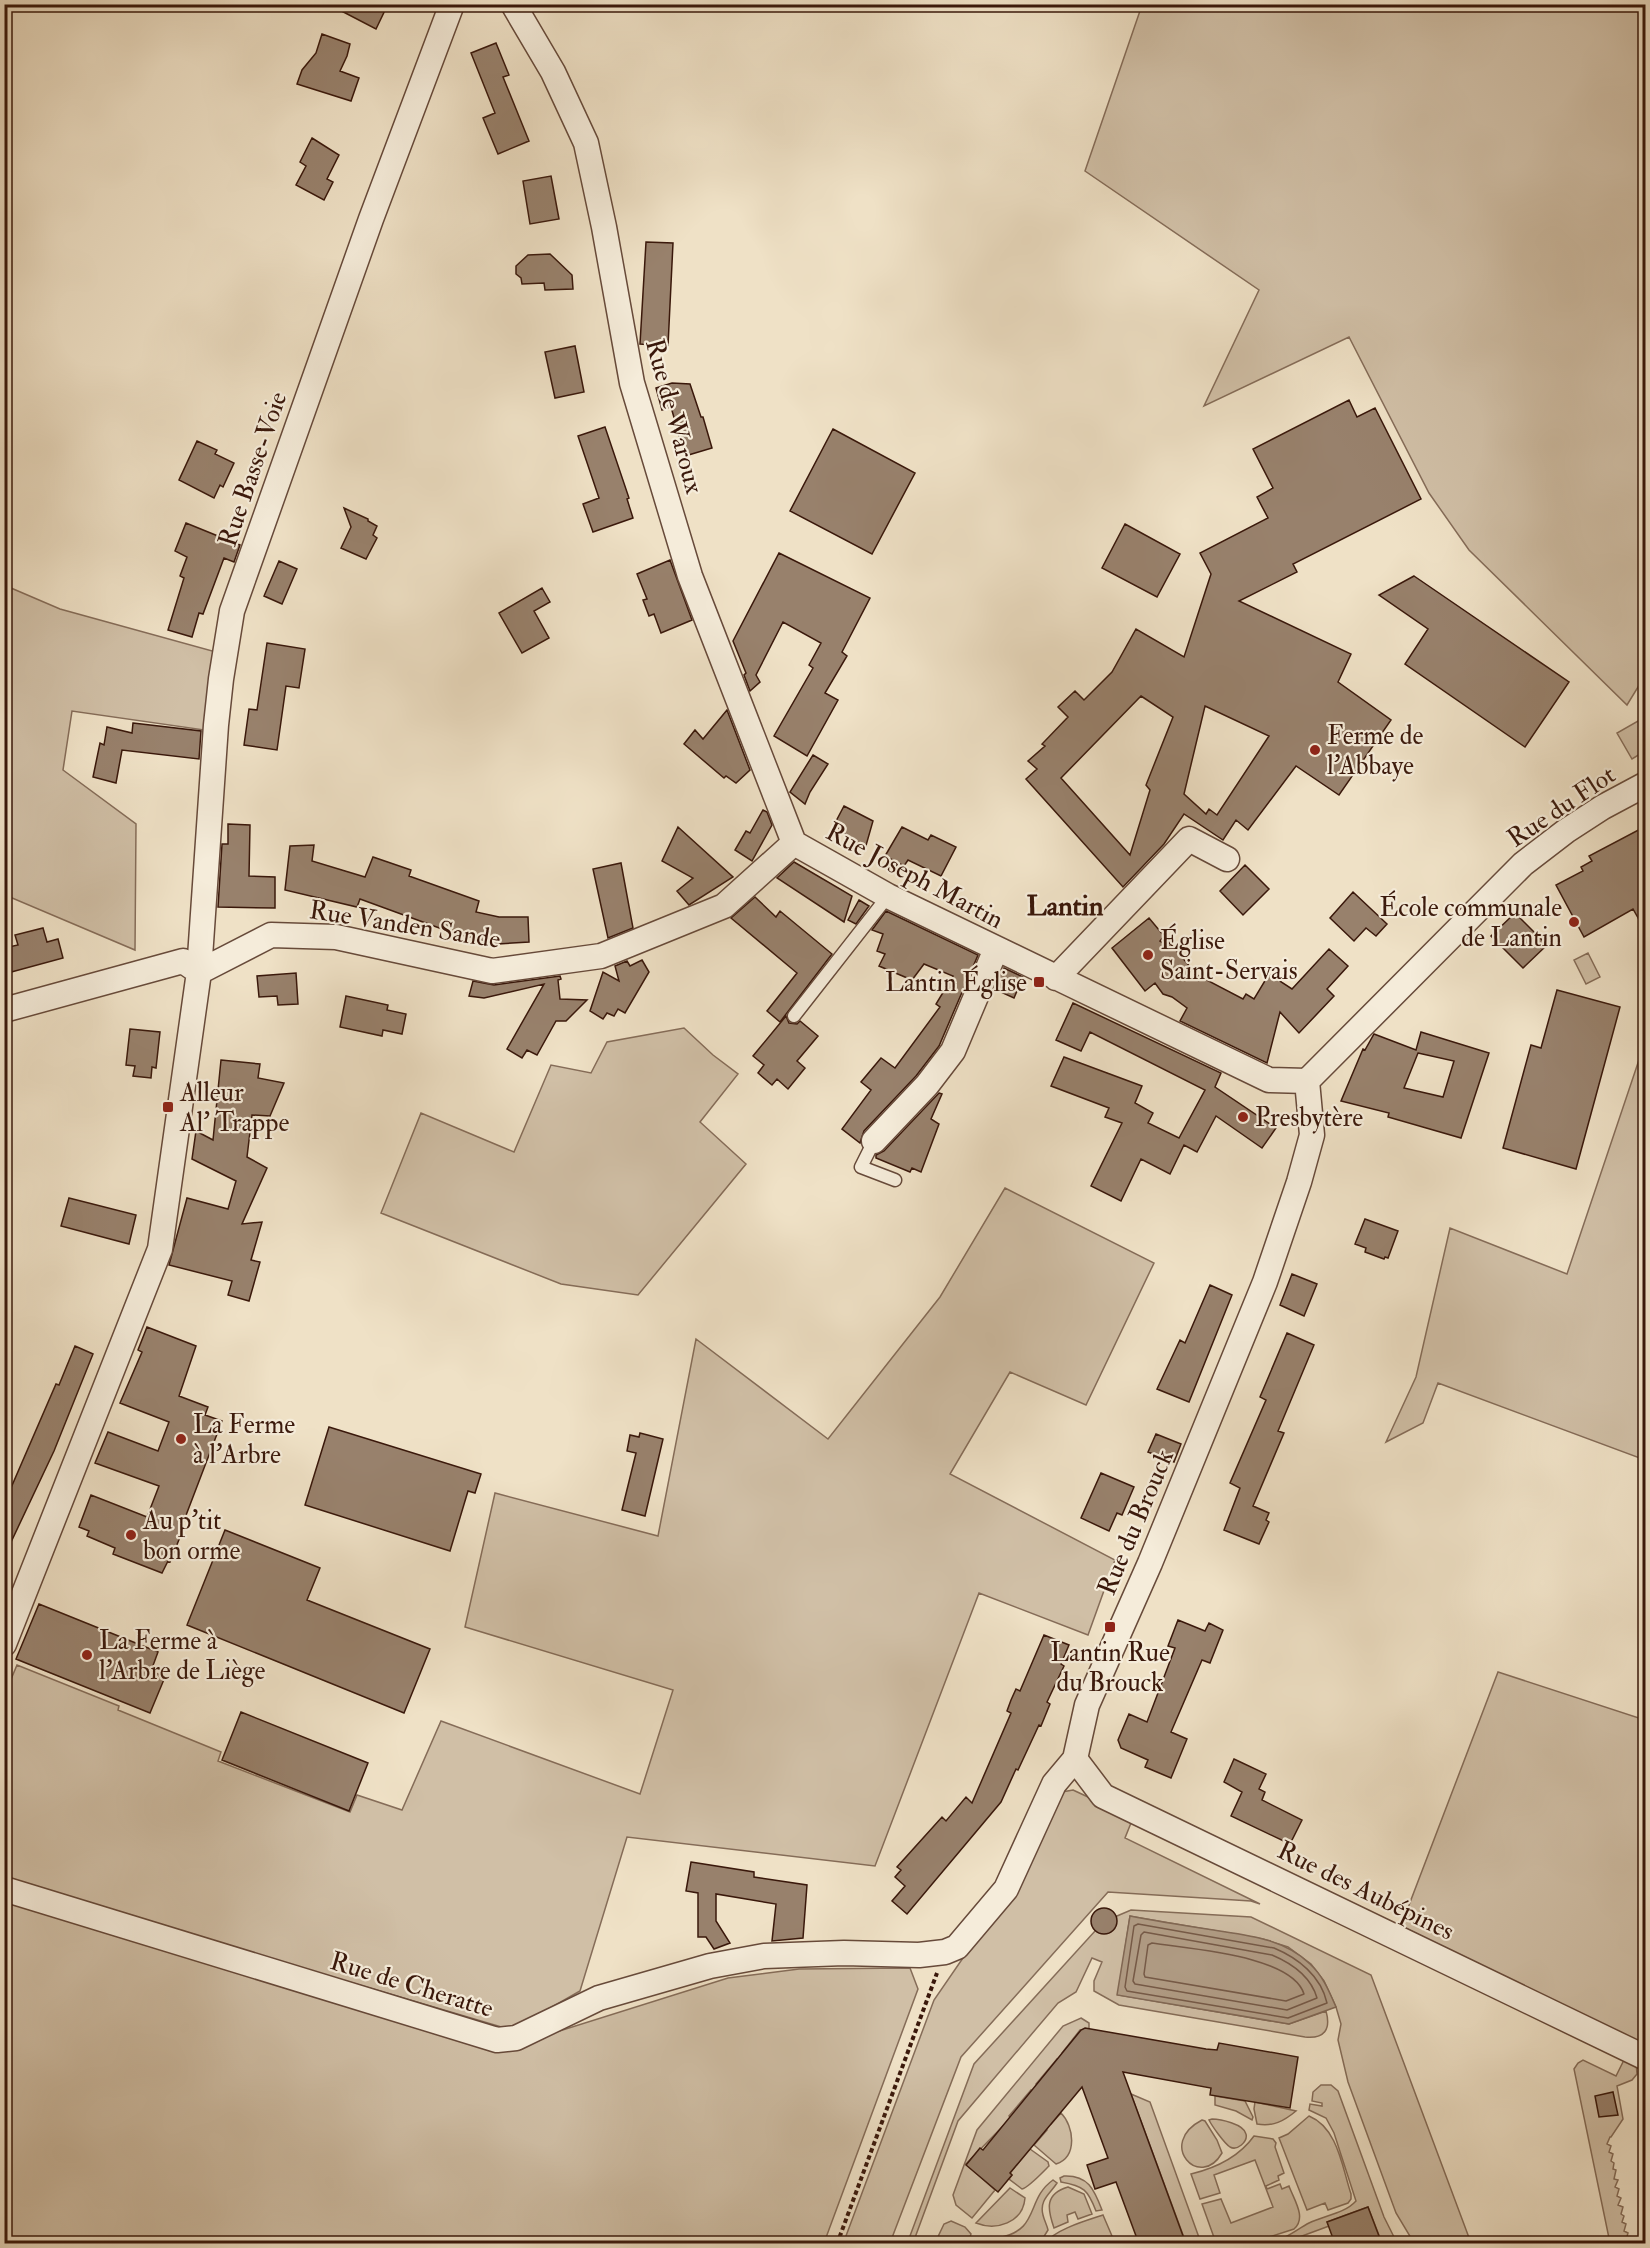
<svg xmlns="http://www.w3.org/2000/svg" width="1650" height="2248" font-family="'IM FELL Double Pica',serif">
	<rect width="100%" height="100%" fill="#efe1c6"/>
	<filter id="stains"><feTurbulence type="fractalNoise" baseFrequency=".00333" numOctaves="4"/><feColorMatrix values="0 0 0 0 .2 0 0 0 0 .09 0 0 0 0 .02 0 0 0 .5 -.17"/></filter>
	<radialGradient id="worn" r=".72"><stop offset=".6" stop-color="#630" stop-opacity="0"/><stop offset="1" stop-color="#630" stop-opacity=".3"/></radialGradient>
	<!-- green -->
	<path fill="#d0bfa6" stroke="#856c58" stroke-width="1.5" d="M1142,5H1645L1646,674L1627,705L1469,550L1429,493L1349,337L1204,406L1259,290L1085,171Z
		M4,585L60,609L216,652L204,730L72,711L63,770L136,824L135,950L5,895Z
		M1645,717V751L1632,759L1617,733Z
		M1588,953L1600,977L1586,984L1574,960Z
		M684,1028L713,1055L738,1074L700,1122L746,1164L638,1295L561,1284L381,1213L421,1113L514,1152L551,1065L591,1073L607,1042Z
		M1645,1042V1460L1438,1383L1423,1423L1386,1442L1416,1377L1450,1228L1567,1274Z
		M1005,1188L1154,1263L1086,1405L1010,1372L950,1474L1115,1560L1088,1635L979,1593L875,1866L627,1837L580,1991L512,2030L5,1880L4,1696L17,1665L119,1706L118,1710L221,1752L218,1761L350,1812L357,1795L402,1810L441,1721L640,1794L673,1690L465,1627L495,1493L658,1536L696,1339L828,1439L940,1297Z
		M1498,1672L1645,1720V2046L1401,1926Z
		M1073,1790L1133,1818L1125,1838L1260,1904L1251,1901L1108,1892L961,2057L890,2243L843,2244L934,2000L976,1939L1062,1792Z
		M4,1898L499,2050L728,1978L799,1969L910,1968L918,1989L824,2243H5Z
		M1131,1910L1251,1917L1371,1975L1471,2243H1418L1411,2238L1396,2213L1348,2082L1338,2040L1341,2024L1336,2007L1324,1981L1311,1964L1288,1947L1263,1939L1130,1916L1118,1995L1289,2024L1326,2011C1331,2029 1325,2039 1305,2037L1119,2005L1094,1991V1981L1102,1962L1092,1958L1076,1992L1058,2003L958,2121L913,2243L907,2244L974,2064L1095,1931L1117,1916Z
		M1081,2018L1089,2023V2029L1080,2030L1062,2053L1070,2062L1067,2065L1057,2059L1036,2084L1044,2093L1041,2096L1031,2090L1009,2116L1019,2124L1004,2125L966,2164L995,2190L972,2218L956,2205L953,2195L977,2130L1063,2026Z
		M1625,2058L1636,2062L1637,2074L1632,2080L1617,2086L1623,2119L1611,2137H1610L1607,2144L1611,2146L1609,2152L1613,2154L1611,2161L1614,2163L1613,2169L1616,2170L1614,2179L1618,2180L1615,2187L1619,2189L1617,2196L1621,2198L1618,2205L1623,2207L1621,2214L1624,2216L1622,2222L1626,2224L1624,2231L1628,2233L1626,2240L1630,2242L1610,2243L1574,2069L1578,2063L1583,2060L1616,2076Z
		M1321,2085H1331L1338,2091L1384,2217L1397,2243H1382L1368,2207L1327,2222L1329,2226L1286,2242L1285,2237C1294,2233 1301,2227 1309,2223C1325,2215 1344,2214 1356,2201L1334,2133L1326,2118L1309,2110L1310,2104L1322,2106V2103L1312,2101L1313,2092Z
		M1131,2094L1150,2102L1201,2243H1186Z
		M1215,2096L1245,2101L1253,2117L1252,2120L1236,2111L1215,2105Z
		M1255,2102L1296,2111C1284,2121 1273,2127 1257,2124L1254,2109Z
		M1061,2113C1074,2126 1078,2157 1056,2164L1034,2145L1047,2130L1038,2120L1041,2118L1051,2124Z
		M1309,2116C1338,2128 1342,2167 1351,2194V2199L1348,2203L1328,2210L1325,2203L1307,2210L1279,2138L1288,2134Z
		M1212,2119C1220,2119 1244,2124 1246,2134C1248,2142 1237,2151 1230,2147C1224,2143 1212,2126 1209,2120Z
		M1202,2120L1205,2121L1217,2140L1222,2153C1200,2191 1156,2144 1202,2120Z
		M1254,2136L1273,2139L1276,2143L1275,2147L1284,2173L1278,2176L1279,2180L1266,2186L1267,2189L1280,2184L1282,2189L1289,2186C1294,2200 1307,2218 1294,2229L1251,2243H1216L1202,2204L1221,2199L1231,2223L1273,2207L1255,2160L1214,2175L1220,2193L1200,2199L1191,2174C1216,2168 1239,2157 1254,2136Z
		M1030,2149L1048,2162L1049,2166C1044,2171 1028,2188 1022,2189L1009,2179L1012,2175L1010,2173Z
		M1064,2176C1088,2175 1094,2189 1102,2210L1096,2211C1088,2190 1084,2186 1061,2182L1060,2178Z
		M1053,2180L1057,2183C1050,2194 1039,2200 1043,2215C1044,2220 1047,2225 1048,2230L1040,2243H999L998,2238C1041,2230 1025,2200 1053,2180Z
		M1068,2187L1084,2194L1092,2214L1078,2219L1075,2212L1067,2215L1068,2222L1054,2228C1047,2208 1045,2194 1068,2187Z
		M1010,2188L1025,2198C1023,2223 996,2231 976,2223Z
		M1103,2215L1115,2243H1046C1053,2230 1088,2220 1103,2215Z
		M951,2221L965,2227L971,2234L968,2243H935L944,2224Z"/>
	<!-- water -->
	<path fill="#b19d86" stroke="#816855" stroke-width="1.5" d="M1130,1916C1156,1921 1181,1925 1207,1929C1243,1935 1283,1937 1310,1964C1323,1976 1329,1991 1336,2007L1289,2024L1117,1995Z"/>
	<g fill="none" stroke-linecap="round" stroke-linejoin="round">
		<!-- shore -->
		<path stroke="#765a48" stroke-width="1.5" d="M1138,1924L1274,1948C1298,1958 1321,1976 1327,2003L1288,2018L1127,1991L1125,1987L1134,1926Z
			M1144,1932L1272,1955C1291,1963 1311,1977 1317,1998L1287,2010L1135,1984L1133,1981L1141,1935Z
			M1152,1943C1188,1949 1292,1955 1304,1994L1286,2001L1145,1977L1144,1974L1148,1945Z"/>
	</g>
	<!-- building -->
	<path fill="#98816c" stroke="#3a180b" stroke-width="1.5" fill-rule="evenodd" d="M328,4H388L376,29Z
		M322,34L350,44L347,56L340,71L359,78L351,101L297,84L302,70L316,53Z
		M496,43L509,75L503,77L529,141L498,154L483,118L495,113L471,53Z
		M312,138L339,155L327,179L333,182L324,200L296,185L306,166L300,162Z
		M551,176L559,219L530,224L523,181Z
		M646,242L673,243L668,346L640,344Z
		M550,254L572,275L573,289L545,290L544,283L522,284L521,278L516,274V266L528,255Z
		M575,346L584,392L555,398L545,352Z
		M672,383L690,384L701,417H703L712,448L685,456L671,407L662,410L656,388Z
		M1349,400L1357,417L1375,408L1421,499L1293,564L1297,572L1239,601L1351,654L1338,682L1391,720L1339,795L1296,766L1248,830L1236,820L1223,840L1184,814L1164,844L1123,887L1026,779L1037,769L1028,761L1045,746L1042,744L1068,717L1058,707L1075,691L1084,700L1112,672L1136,629L1184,657L1211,574L1200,553L1268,518L1257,497L1273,488L1253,449ZM1141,696L1173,717L1146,785L1150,790L1130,855L1061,778ZM1205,706L1269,736L1217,815L1209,809L1206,814L1184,794Z
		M605,427L629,498L627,499L633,518L593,532L583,504L599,498L578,436Z
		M833,429L915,473L872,554L790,511Z
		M197,441L217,450L215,454L234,463L223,487L220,485L214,498L179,480Z
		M344,508L368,519V521L377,526L373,535L377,538L366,559L341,548L351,527Z
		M186,523L240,545L234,562L224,558L203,614L199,613L192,637L168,630L184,578L180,576L187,557L175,551Z
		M1125,524L1180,554L1157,597L1102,568Z
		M779,553L870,598L842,652L847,656L825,693L838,700L807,756L774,736L813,668L809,665L821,643L783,622L756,675L760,682L750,691L744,675L746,673L733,641Z
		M670,560L692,620L661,633L654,614L649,616L643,600L647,599L637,574Z
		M279,561L297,569L282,604L264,596Z
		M1414,576L1569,682L1525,747L1405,664L1428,629L1379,595Z
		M542,588L550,602L534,611L549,638L522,653L499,613Z
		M267,643L305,649L299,688L286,686L277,750L244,745L249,709L257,710Z
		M727,710L750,770L736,783L726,776L724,778L684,744L695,730L703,739Z
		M133,723L201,731L199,759L122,750L116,783L93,777L100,743L104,745L107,727L132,733Z
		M813,755L828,764L810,792L805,804L790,792Z
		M844,806L873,821L865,849L834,825Z
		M763,810L767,812L772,825L752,861L735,850L746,831L750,833Z
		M228,824L250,825L249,876L275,877V908L218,907L222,844H228Z
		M1646,826V932L1633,909L1584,937L1556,885L1583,871L1581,867L1592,861L1589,856Z
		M678,827L733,877L689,905L677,891L693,878L662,861Z
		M902,827L928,840L931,835L956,847L941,876L908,860L904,866L885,856Z
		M314,845L312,861L365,877L373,857L411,870L409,876L479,901L476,912L499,917H528L529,942L498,944L453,933L360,899L357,907L285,890L290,846Z
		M794,862L852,896L844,922L777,878Z
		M621,863L633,928L608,938L593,869Z
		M1245,865L1269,889L1243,915L1220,891Z
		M1353,892L1387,924L1376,936L1366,928L1354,941L1330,918Z
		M755,897L776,917L780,911L832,954L780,1022L767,1011L797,973L731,918Z
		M859,900L869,906L856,924L848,920Z
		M886,911L978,955L939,1046L916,1076L864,1131L860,1143L842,1129L871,1090L861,1082L881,1058L895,1068L940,1007L936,1004L953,976L924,964L912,980L879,966L885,954L877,951L883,934L872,930Z
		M1515,913L1547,945L1523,968L1491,936Z
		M1149,918L1164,936L1160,941L1166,945L1169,942L1197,975L1243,999L1246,994L1254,999L1269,974L1292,989L1329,949L1348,966L1327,989L1334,996L1299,1033L1280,1012L1267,1063L1180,1021L1187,1008L1172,997L1163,994L1155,983L1145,991L1112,948Z
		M43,928L47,942L58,939L63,958L4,974V948L18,945L15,935Z
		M642,960L649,972L625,1013L618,1009L614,1016L607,1013L603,1019L590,1011L603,972L619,981L615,966L627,961L630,966Z
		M1004,968L1023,977L1014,998L994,989Z
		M296,973L298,1004L278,1005L277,996L259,997L257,976Z
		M560,976L561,979L558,980L560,999L587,1000L566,1021H556L537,1055L527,1050L522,1058L507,1049L544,984L484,998L469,996L473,981L494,985Z
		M1557,990L1620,1007L1576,1169L1503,1148L1531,1045L1541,1048Z
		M346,996L388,1005L387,1010L406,1014L402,1034L383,1030L382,1036L340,1027Z
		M1073,1003L1221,1073L1215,1087L1276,1128L1262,1148L1216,1116L1197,1152L1184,1145L1170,1174L1141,1159L1121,1201L1091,1186L1122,1123L1105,1117L1109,1108L1051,1086L1064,1057L1142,1086L1135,1103L1153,1113L1148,1123L1179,1138L1205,1090L1090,1032L1081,1051L1056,1040Z
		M786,1016L789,1023L797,1024L800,1021L818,1036L797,1061L805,1068L788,1089L777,1079L772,1085L758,1073L764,1065L753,1056Z
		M130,1029L160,1032L156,1068L152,1067L151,1078L133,1076L135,1066L126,1065Z
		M1421,1032L1489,1053L1461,1138L1388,1117L1389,1113L1341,1101L1363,1049L1365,1050L1374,1034L1416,1050ZM1418,1053L1454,1061L1443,1097L1404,1088Z
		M221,1060L260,1064L258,1078L284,1083L270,1116L252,1115L247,1157L267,1168L242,1224L262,1222L251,1260L260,1262L249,1301L228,1295L232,1281L169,1265L187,1198L228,1209L236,1181L192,1159L196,1131L213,1140Z
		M939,1093L942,1094L931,1119L939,1124L921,1172L912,1168L910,1172L876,1158V1155L884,1151Z
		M69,1198L136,1215L129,1244L61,1226Z
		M1365,1219L1398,1231L1388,1258L1385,1257L1384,1259L1365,1252L1366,1248L1355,1244Z
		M1292,1274L1317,1284L1304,1316L1280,1305Z
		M1210,1285L1232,1295L1189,1402L1157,1389L1180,1340L1185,1343Z
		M147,1327L196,1346L179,1396L208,1407L205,1415L222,1421L180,1531L182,1532L170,1562L168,1561L162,1573L113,1554L115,1548L87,1536L89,1531L79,1527L91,1495L147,1517L159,1486L95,1463L108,1432L158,1451L169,1422L120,1403L142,1352L138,1350Z
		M1287,1333L1314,1345L1278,1431L1284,1433L1253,1506L1269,1513L1266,1520L1269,1522L1259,1544L1224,1530L1240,1488L1230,1483L1266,1400L1260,1397Z
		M75,1346L93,1354L54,1451L4,1557V1504L56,1384L59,1385Z
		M329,1427L481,1474L475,1493L468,1491L450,1551L305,1505Z
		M640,1433L663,1439L645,1516L622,1510L636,1453L627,1451L630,1435L639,1437Z
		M1156,1434L1181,1444L1174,1462L1148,1452Z
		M1101,1473L1134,1487L1122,1515L1117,1513L1109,1531L1081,1518Z
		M225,1530L320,1568L307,1600L430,1649L404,1713L187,1625Z
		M39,1604L158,1652L151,1671L165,1677L150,1713L16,1659Z
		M1178,1620L1205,1631L1209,1623L1223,1630L1210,1663L1202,1660L1171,1732L1187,1739L1171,1778L1145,1767L1148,1760L1121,1748L1118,1740L1129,1714L1147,1722L1175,1648L1168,1646Z
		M1044,1635L1069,1645L1061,1664L1064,1666L1047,1702L1050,1704L1041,1726L1039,1725L1018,1770L1016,1769L1001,1802L907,1914L892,1901L905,1886L895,1877L901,1870L897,1867L942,1817L946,1821L966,1797L972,1803L1011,1713L1007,1711L1011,1700L1016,1689L1020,1691Z
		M241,1712L368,1763L349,1811L222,1760Z
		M1234,1759L1266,1774L1259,1789L1265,1792L1262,1800L1302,1820L1290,1844L1231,1816L1242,1792L1224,1782Z
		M691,1862L754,1872V1877L807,1885L803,1938L772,1941L776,1904L716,1894V1921L730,1943L714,1949L706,1937H698V1893L686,1891Z
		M1091 1921a13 13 0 1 1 26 0a13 13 0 1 1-26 0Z
		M1085,2028L1206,2049L1217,2050L1219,2043L1298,2057L1290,2108L1210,2095L1211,2088L1123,2072L1186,2244H1139L1116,2182L1095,2189L1087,2165L1108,2158L1082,2087L1010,2173L1012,2175L998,2192L966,2165L980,2148L983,2150L1081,2030Z
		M1613,2092L1618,2115L1599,2117L1595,2096Z
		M1368,2207L1382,2244H1335L1327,2222Z"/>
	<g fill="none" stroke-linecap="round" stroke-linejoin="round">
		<defs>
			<path id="lane" d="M794,1016L888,896
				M874,1141L861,1167L895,1180"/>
			<path id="street" d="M513,4L553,72L586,143L604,227L632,383L690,576L794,843
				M794,843L888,896L1269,1080L1307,1081
				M199,972L271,935L336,937L492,971L601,956L724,906L794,843
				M1056,978L1189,839L1227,859
				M4,1010L183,961L199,972
				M1307,1081L1523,864L1566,831L1603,807L1646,784
				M874,1141L927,1085L953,1051L996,949
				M4,1644L160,1249L199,972L216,725L221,679L232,611L371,219L452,4
				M1075,1759L1103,1796L1646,2058
				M4,1889L497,2040L516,2038L599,1998L710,1966L764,1956L844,1953L919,1955L945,1952L957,1947L1006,1889L1054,1784L1075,1759L1087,1705L1150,1563L1265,1282L1299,1182L1312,1135L1307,1081"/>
		</defs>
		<!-- lane casing -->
		<use href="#lane" stroke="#674a3a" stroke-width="15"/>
		<!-- street casing -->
		<use href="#street" stroke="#674a3a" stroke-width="27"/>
		<!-- path -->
		<path stroke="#3a180b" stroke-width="4" stroke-dasharray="4.5 3" stroke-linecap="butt" d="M837,2244L937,1973"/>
		<!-- lane -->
		<use href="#lane" stroke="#f5ecda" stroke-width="12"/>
		<!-- street -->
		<use href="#street" stroke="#f5ecda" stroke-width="24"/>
	</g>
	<!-- markers -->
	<g fill="#8f2418" stroke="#f5ecda" stroke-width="2">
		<circle cx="1315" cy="750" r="6"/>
		<circle cx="1574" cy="922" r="6"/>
		<circle cx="1148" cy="955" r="6"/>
		<rect x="1033" y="976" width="12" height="12" rx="3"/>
		<rect x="162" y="1101" width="12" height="12" rx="3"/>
		<circle cx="1243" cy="1117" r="6"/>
		<circle cx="181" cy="1439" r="6"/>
		<circle cx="131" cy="1535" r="6"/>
		<rect x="1104" y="1621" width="12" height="12" rx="3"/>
		<circle cx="87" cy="1655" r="6"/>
	</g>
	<g text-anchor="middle" stroke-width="4.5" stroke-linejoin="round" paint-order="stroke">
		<!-- street labels -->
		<g font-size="26" fill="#3a180b" stroke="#f5ecda">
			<text transform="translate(675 416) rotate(75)" y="9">Rue de Waroux</text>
			<text transform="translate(252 469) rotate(-71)" y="9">Rue Basse-Voie</text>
			<text transform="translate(1561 806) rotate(-34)" y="9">Rue du Flot</text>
			<text transform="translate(915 875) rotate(28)" y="9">Rue Joseph Martin</text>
			<text transform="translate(405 924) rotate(9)" y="9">Rue Vanden Sande</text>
			<text transform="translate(1135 1522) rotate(-67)" y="9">Rue du Brouck</text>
			<text transform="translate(1366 1890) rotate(26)" y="9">Rue des Aubépines</text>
			<text transform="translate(412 1984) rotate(17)" y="9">Rue de Cheratte</text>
		</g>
		<!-- poi labels -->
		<g font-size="26" fill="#3a180b" stroke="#f5ecda" text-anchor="start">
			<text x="1327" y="744">Ferme de<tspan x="1327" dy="30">l'Abbaye</tspan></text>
			<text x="1562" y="916" text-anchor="end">École communale<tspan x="1562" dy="30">de Lantin</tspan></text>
			<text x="1160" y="949">Église<tspan x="1160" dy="30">Saint-Servais</tspan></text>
			<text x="1027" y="991" text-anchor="end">Lantin Église</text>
			<text x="180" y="1101">Alleur<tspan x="180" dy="30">Al' Trappe</tspan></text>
			<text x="1255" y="1126">Presbytère</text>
			<text x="193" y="1433">La Ferme<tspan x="193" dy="30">à l'Arbre</tspan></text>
			<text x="143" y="1529">Au p'tit<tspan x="143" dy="30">bon orme</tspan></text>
			<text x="99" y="1649">La Ferme à<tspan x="99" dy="30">l’Arbre de Liège</tspan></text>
			<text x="1110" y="1661" text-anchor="middle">Lantin Rue<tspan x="1110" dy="30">du Brouck</tspan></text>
		</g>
		<!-- quarter labels -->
		<g font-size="28" font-weight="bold" fill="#3a180b" stroke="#f5ecda">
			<text x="1065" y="915">Lantin</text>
		</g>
	</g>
	<!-- margin -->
	<rect width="1650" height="2248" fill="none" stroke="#efe1c6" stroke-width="24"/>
	<rect x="6" y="6" width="1638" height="2236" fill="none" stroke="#3a180b" stroke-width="3"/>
	<rect x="12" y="12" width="1626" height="2224" fill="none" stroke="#3a180b" stroke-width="1.5"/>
	<rect width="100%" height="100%" filter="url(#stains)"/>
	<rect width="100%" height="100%" fill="url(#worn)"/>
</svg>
